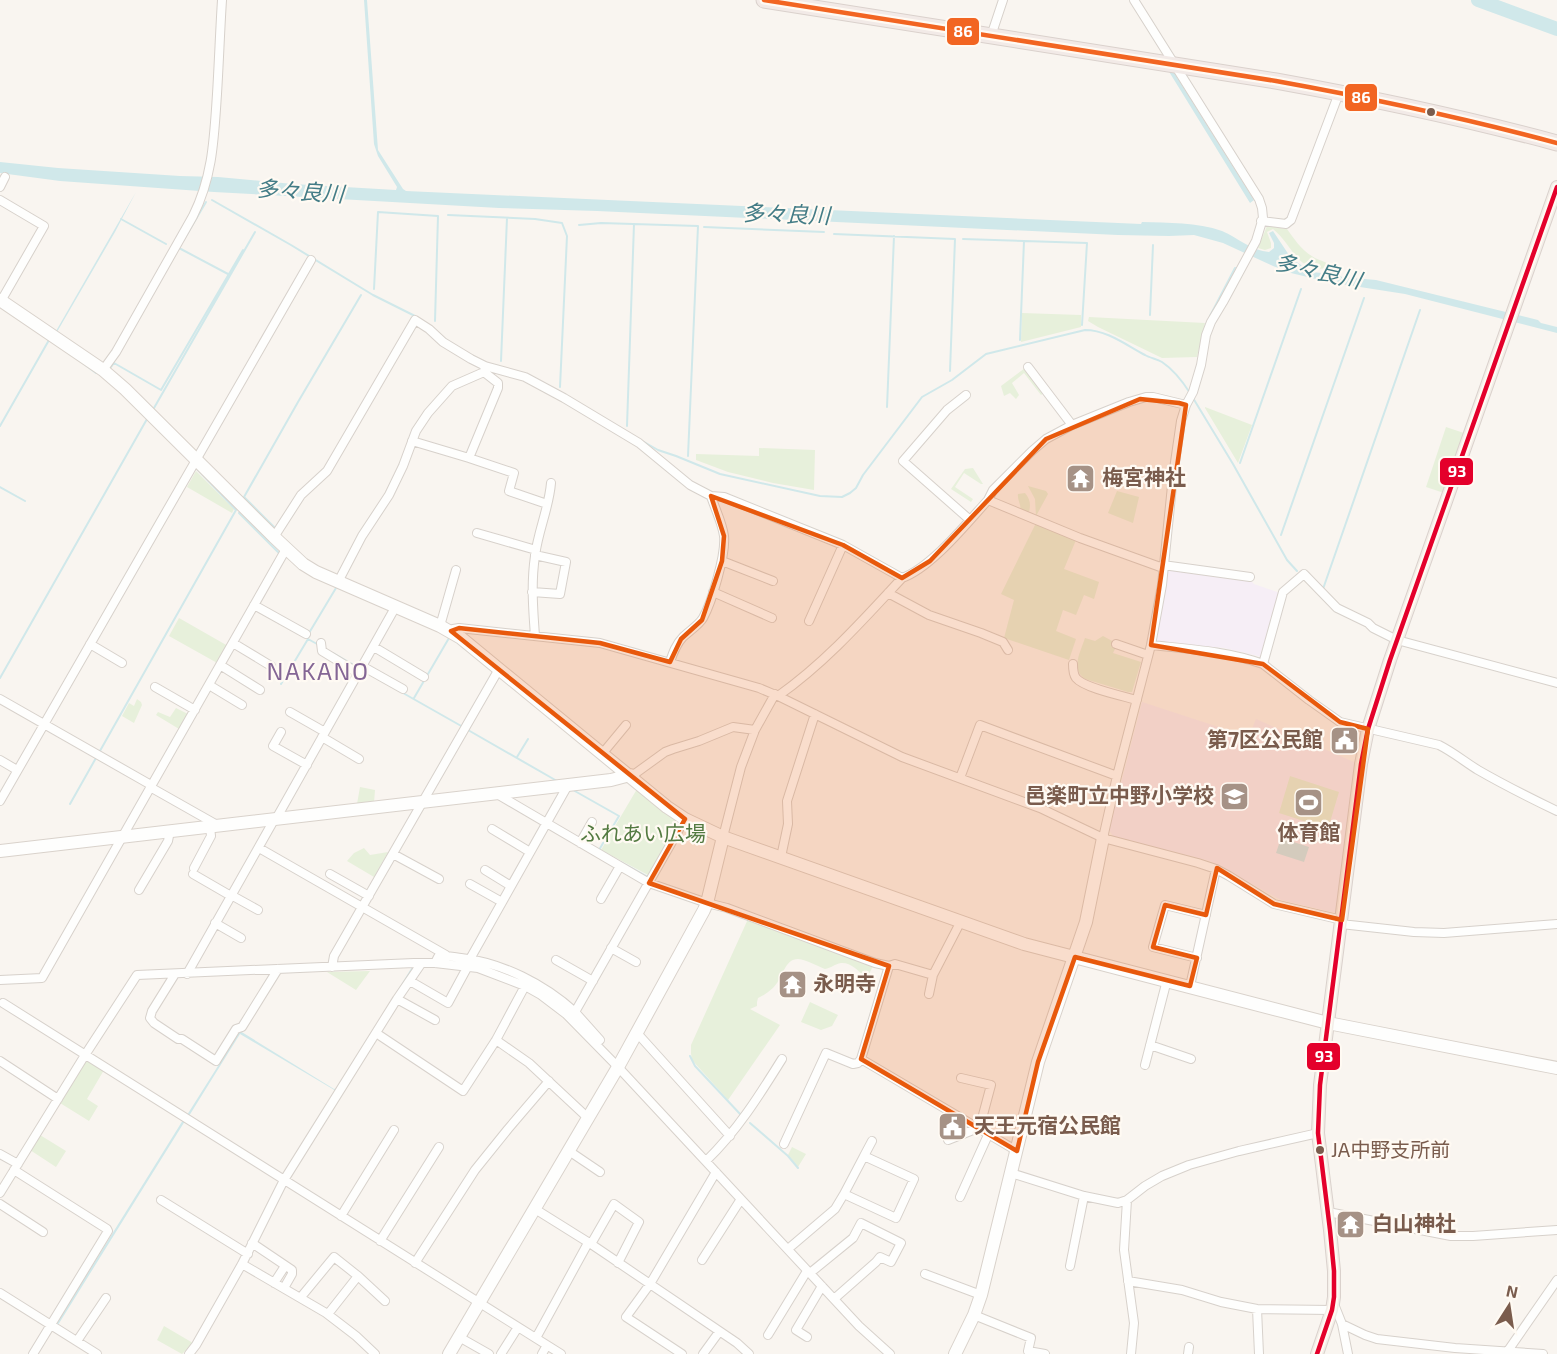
<svg xmlns="http://www.w3.org/2000/svg" width="1557" height="1354" font-family="'Exo 2','Noto Sans JP',sans-serif">
	<rect width="100%" height="100%" fill="#f9f5f0"/>
	<!-- education -->
	<path fill="#f6eef6" d="M1167,567L1249,579L1254,584L1280,593L1262,657L1224,648L1156,642Z
		M1142,702L1243,735L1249,736L1256,719L1356,763L1336,913L1281,900L1210,861L1113,836L1109,830Z"/>
	<!-- green -->
	<path fill="#e7f0db" d="M1267,226L1287,229C1295,240 1302,251 1315,258C1321,261 1327,262 1333,267C1297,276 1295,247 1273,229L1267,232L1271,243V248L1265,250L1258,248Z
		M1022,313L1081,315V327L1021,342Z
		M1089,317L1205,323L1197,357L1162,358L1098,327L1088,321Z
		M1025,368L1044,393L1041,395L1024,373L1012,383L1019,395L1016,399L1010,393L1004,396L1001,386Z
		M1205,407L1252,425L1238,463L1205,408Z
		M1446,427L1464,433L1444,493L1426,487Z
		M759,448L815,450L814,490L773,483L728,472L696,460V454L759,456Z
		M973,468L983,484H981L964,473L955,487L973,499L971,502L951,489L965,469Z
		M196,471L234,509L232,513L187,487Z
		M1028,486L1046,491L1048,494L1036,516L1035,499Z
		M1117,491L1139,497L1133,523L1108,513Z
		M1025,493C1030,499 1031,504 1029,512L1025,514L1020,511C1022,505 1017,500 1018,494Z
		M1036,523L1076,540L1064,569L1099,582L1094,599L1084,595L1076,615L1063,610L1056,631L1076,639L1069,660L1004,638L1014,600L1001,594Z
		M179,618L228,646L219,664L169,636Z
		M1103,636L1114,642L1115,649L1113,653L1141,662L1132,692H1128L1085,679C1070,669 1081,651 1085,638L1095,641Z
		M137,699L141,702L142,705L134,723L122,716L129,703L134,706Z
		M176,708L188,714L179,729L156,715L158,712L170,717Z
		M1290,776L1339,792L1328,829L1279,813Z
		M360,787L375,790L374,803L357,804Z
		M637,789L682,821L650,876L601,850Z
		M364,848L370,855L388,852L374,877L347,861L354,853Z
		M748,919L873,966L869,974L864,976C858,970 850,962 841,963C835,964 831,968 825,969C817,966 807,960 798,959C785,959 783,976 777,983C773,989 765,995 758,998L757,1002V1006L750,1009L780,1025L728,1100L692,1060L691,1054V1045Z
		M370,971L356,990L327,972Z
		M810,1002L838,1015L832,1026L821,1030L801,1022Z
		M87,1060L104,1070L87,1099L98,1106L89,1121L60,1103Z
		M40,1135L66,1151L56,1167L30,1150Z
		M792,1147L806,1154L798,1167L788,1155Z
		M164,1326L193,1343L182,1354L157,1340Z"/>
	<!-- water -->
	<path fill="#d0e8ea" d="M364,0H367L378,150L403,189L406,191L1141,224L1142,222C1168,223 1197,222 1222,231C1238,238 1252,251 1269,252L1274,248V243L1269,233L1273,231L1291,258L1311,272L1322,273L1333,271L1342,277L1376,280L1538,320L1541,323L1557,327V333L1405,294L1328,282L1291,273L1273,266L1223,243L1194,235L1169,236L1118,235L597,211L499,208L214,192L60,181L0,173V162L58,168L180,176L218,177L293,184L396,190L397,187L378,156L374,144Z
		M1168,70L1173,71L1254,200L1250,203Z
		M136,192L115,232L57,332L56,331Z
		M1281,838L1309,847L1304,862L1276,853Z
		M412,967L414,968L336,1091L240,1034L189,1116L187,1115L240,1031L334,1089L337,1088Z
		M183,1120L185,1121L58,1325L56,1324Z"/>
	<g fill="none" stroke-linecap="round" stroke-linejoin="round">
		<!-- stream -->
		<path stroke="#d0e8ea" stroke-width="2" d="M212,200L291,245L373,295L415,316
			M448,215L535,219L562,223L567,236L560,387
			M121,219L166,244
			M579,225L601,223L698,226L688,456
			M704,227L824,232
			M834,234L955,239L950,371
			M963,239L1087,243L1082,325
			M183,241L206,202
			M179,248L228,274
			M374,289L378,212L438,216L435,321
			M1150,315L1153,245
			M1210,316L1235,268
			M1020,340L1024,241
			M80,361L96,373
			M501,361L507,218
			M111,367L114,363L161,390L243,250L244,251
			M1193,398L1233,464L1287,560L1297,571
			M887,407L894,236
			M154,408L255,232
			M0,426L49,340
			M627,426L634,224
			M644,442L658,450L676,456L720,474L820,496L842,497L850,493L856,488L863,475L922,397L952,380L986,354L1085,330C1107,330 1126,345 1145,355C1150,358 1157,359 1162,362C1174,370 1183,382 1190,393
			M1240,463L1301,289
			M0,487L25,501
			M239,513L279,553
			M275,528L244,497L298,402L361,295
			M1281,535L1364,298
			M1323,589L1420,310
			M317,644L308,639L309,633L336,588
			M333,653L359,668
			M0,678L147,419
			M281,684L308,639
			M403,693L463,727
			M414,698L449,638
			M468,730L557,781
			M517,757L528,739
			M573,790L619,816L599,850L601,851
			M70,804L236,510L197,469
			M621,862L648,877
			M690,1056L695,1066L741,1115
			M750,1123L788,1156L798,1168"/>
		<!-- river -->
		<path stroke="#d0e8ea" stroke-width="14" d="M1478,0L1557,29"/>
		<defs>
			<path id="street" d="M991,36L1003,0
				M0,187L5,177
				M0,200L44,226L1,301
				M1261,221L1286,224L1291,220L1339,93
				M1028,367L1072,425
				M103,370L116,352L193,216C213,176 214,138 217,94C219,62 220,31 222,0
				M484,372L498,383V388L469,458L514,473L509,491L547,504
				M966,395L947,410L903,461L970,520
				M412,441L469,458
				M711,496L724,497L843,545L902,578
				M988,500L1080,538L1163,568
				M477,533L536,550
				M274,537L301,495L327,471L415,320L429,329L443,342L471,359L485,366L525,377L564,398L639,443L690,485L711,496C715,509 722,522 724,536C726,554 712,602 703,618C699,625 689,631 683,637C676,644 673,653 670,662
				M722,561L773,581
				M1163,565L1250,577
				M338,582L362,536L389,495L403,466L416,431L428,413L452,386L484,372L485,366
				M532,592L560,594L566,562L535,555
				M713,592L772,618
				M888,593L929,615L981,633L1003,642L1008,650
				M254,605L306,634
				M809,621L843,545
				M440,626L456,570
				M451,631L453,629L459,628L600,643L759,688L778,696L902,757L1040,808L1103,838L1198,863L1216,869L1229,876L1274,904L1342,920
				M535,636C533,609 531,583 535,556C538,531 549,508 551,483
				M233,643L271,666
				M321,643L322,651L358,673
				M90,644L122,663
				M1116,644L1148,655
				M1151,645C1188,649 1227,651 1263,664L1309,700L1340,722L1439,745C1453,752 1465,762 1478,770C1504,785 1530,798 1557,811
				M374,647L424,677
				M1073,664C1073,669 1073,674 1076,678C1084,688 1123,696 1137,700
				M1263,664L1283,592L1304,574L1337,608L1368,623L1373,628L1397,640L1557,683
				M220,665L260,690
				M362,666L403,689
				M209,685L242,705
				M155,687L195,710
				M778,696C825,663 864,619 902,578C931,568 967,523 988,500L993,490L1032,451L1046,439L1072,425L1129,402L1146,397H1153L1186,405
				M0,699L151,785
				M290,712L325,732
				M281,732L273,746L307,765
				M322,737L359,759
				M602,754L626,725
				M0,760L17,770
				M630,775L636,773L665,752L673,749L699,741L733,727L755,730
				M960,778L980,725L1117,776
				M150,787L219,826
				M497,794L649,883L707,903L727,908L875,963L889,966L895,964L933,975
				M0,801L311,260
				M276,819L396,606
				M492,829L530,852
				M723,837L741,767L755,730L775,694
				M1103,838L1117,776L1151,645L1162,585L1173,476L1181,421L1186,405L1193,392L1201,365L1206,335L1211,322L1223,302L1256,241L1263,218L1262,208L1259,199L1134,0
				M580,843L592,822
				M259,848L446,955
				M393,854L439,879
				M781,857L788,824L787,801L815,714
				M194,868L211,836L210,827
				M485,870L511,886
				M193,874L231,896
				M330,874L369,896
				M470,884L502,902
				M139,890L168,841L170,831
				M231,895L258,910
				M601,899L620,866
				M215,923L241,938
				M1341,924L1414,932L1444,933L1557,924
				M611,948L636,962
				M1197,958L1153,947L1165,905L1206,915
				M556,960L593,981
				M435,963L438,957C446,955 453,957 461,958C503,963 544,984 575,1012L685,819
				M332,967L334,956L499,669
				M175,974L152,1011L150,1018L154,1023L178,1039H182L216,1061L236,1029L242,1027L278,969
				M187,974L274,820
				M0,980L42,978L286,549
				M410,981L448,1003L468,966L470,959L568,785
				M1190,986L1216,869
				M929,994L933,975L961,921
				M397,999L435,1020
				M3,1003L561,1354
				M575,1012L600,1040
				M376,1033L463,1091L496,1040L525,986
				M637,1033L730,1136
				M496,1040L529,1063L588,1118
				M1150,1045L1191,1059
				M861,1059L1017,1151
				M0,1061L58,1099
				M1145,1065L1167,980
				M948,1140L978,1128L980,1126L991,1085L961,1078
				M784,1144L826,1053L853,1064L858,1063L861,1059L889,966
				M569,1151L600,1172
				M0,1154L18,1164
				M864,1156L872,1141
				M706,1161C737,1131 759,1096 782,1059
				M14,1170L107,1229L108,1231L33,1354
				M1011,1173L1084,1196L1118,1203L1127,1200L1145,1186L1162,1176L1189,1165L1239,1151L1318,1133
				M0,1193L85,1055L137,975L414,963H435L478,968L525,986L541,995L566,1014L618,1067L859,1326L890,1354
				M960,1197L988,1135
				M161,1200L248,1254
				M1127,1200L1124,1250L1134,1323L1131,1354
				M0,1204L43,1232
				M535,1209L591,1244L737,1343L749,1354
				M1328,1212L1451,1236H1473L1557,1230
				M341,1216L394,1130
				M380,1241L439,1147
				M252,1243L292,1270V1274L284,1288
				M591,1244L614,1204L639,1222L618,1263
				M788,1249L835,1209L844,1194L864,1156L914,1179L896,1218L844,1194
				M702,1260L741,1199
				M415,1263L475,1170L508,1129L549,1081
				M242,1264L326,1313L356,1336L375,1354
				M1070,1266L1084,1196
				M810,1273L853,1238L861,1223L901,1243L891,1262L880,1257L876,1262L834,1299
				M925,1274L981,1295
				M1128,1281L1182,1290L1221,1302L1257,1309L1332,1310
				M274,1283L285,1266
				M0,1293L97,1354
				M301,1297L334,1257L358,1276L385,1301
				M1334,1304L1342,1324L1348,1354
				M1257,1309L1259,1354
				M328,1314L358,1276
				M974,1315L1031,1338L1028,1351L1045,1354
				M1342,1324L1365,1335L1377,1339L1455,1348L1543,1354
				M768,1335L807,1271
				M459,1337L489,1354
				M807,1337L796,1330L822,1286
				M536,1338L588,1243
				M77,1341L106,1298
				M1507,1352L1557,1280
				M189,1354L196,1345L242,1264L284,1180L397,999L421,964
				M501,1354L518,1327
				M542,1354L547,1345
				M682,1354L626,1317L650,1284L716,1172
				M703,1354L719,1332
				M1188,1354L1189,1347"/>
			<path id="secondary" d="M0,300L103,370L125,389L274,537L303,564L316,572L440,626L461,638L667,807L685,819L723,837L1024,944L1328,1023L1557,1068
				M0,851L611,780L630,775
				M449,1354L618,1067L704,910L707,903L723,837
				M955,1354L974,1315L981,1295L1038,1062L1086,922L1103,838"/>
			<path id="primary" d="M1317,1354L1332,1310L1334,1297V1271L1330,1230L1318,1133L1320,1085L1361,764L1368,729L1390,660L1557,187"/>
			<path id="highway" d="M764,0L1276,81C1370,98 1464,118 1557,143"/>
		</defs>
		<!-- street casing -->
		<use href="#street" stroke="#d7d1cb" stroke-width="10"/>
		<!-- secondary casing -->
		<use href="#secondary" stroke="#d9d2cb" stroke-width="14"/>
		<!-- primary casing -->
		<use href="#primary" stroke="#dad1cc" stroke-width="14"/>
		<!-- highway casing -->
		<use href="#highway" stroke="#dad1cc" stroke-width="17"/>
		<!-- street -->
		<use href="#street" stroke="#fefefd" stroke-width="8"/>
		<!-- secondary -->
		<use href="#secondary" stroke="#fefefd" stroke-width="12"/>
		<!-- primary -->
		<use href="#primary" stroke="#f3eee8" stroke-width="12"/>
		<!-- highway -->
		<use href="#highway" stroke="#f2eae7" stroke-width="15"/>
		<defs>
			<path id="bus-1" d="M764,0L1276,81C1370,98 1464,118 1557,143"/>
			<path id="bus-2" d="M1317,1354L1332,1310L1334,1297V1271L1330,1230L1318,1133L1320,1085L1361,764L1368,729L1390,660L1557,187"/>
		</defs>
		<!-- bus-1 casing -->
		<use href="#bus-1" stroke="#fffaf3" stroke-width="9"/>
		<!-- bus-2 casing -->
		<use href="#bus-2" stroke="#fffaf3" stroke-width="9"/>
		<!-- bus-1 -->
		<use href="#bus-1" stroke="#f26522" stroke-width="4.5"/>
		<!-- bus-2 -->
		<use href="#bus-2" stroke="#e4002b" stroke-width="4.5"/>
	</g>
	<!-- marked area -->
	<path fill="#e8590c" fill-opacity="0.2" stroke="#e8590c" stroke-width="4.5" stroke-linejoin="round" d="M1140,399L1179,403L1186,405L1151,645L1263,664L1340,722L1368,729L1342,920L1274,904L1217,868L1206,915L1165,905L1153,947L1197,958L1190,986L1075,957L1038,1062L1017,1151L861,1059L889,966L649,883L685,819L451,631L459,628L600,643L670,662L681,639L702,620L722,561L724,536L711,496L843,545L902,578L930,561L1046,439Z"/>
	<!-- icons -->
	<defs>
		<symbol id="temple-square" viewBox="-11 -11 22 22"><rect x="-9" y="-9" width="18" height="18" rx="4" fill="#a69286" stroke="#fffaf3"/><path d="M0-6L5-2H3V0L6.5 2.5H4V6H1.5V3h-3V6H-4V2.5H-6.5L-3 0V-2H-5Z" fill="#fff"/></symbol>
		<symbol id="civic-square" viewBox="-11 -11 22 22"><rect x="-9" y="-9" width="18" height="18" rx="4" fill="#a69286" stroke="#fffaf3"/><path d="M-.6-6.5H3V-4.5H.6V-3L4-1V1h2V6H-6V1h2V-1L-.6-3ZM-1.2 2.5V6h2.4V2.5Z" fill="#fff"/></symbol>
		<symbol id="school-square" viewBox="-11 -11 22 22"><rect x="-9" y="-9" width="18" height="18" rx="4" fill="#a69286" stroke="#fffaf3"/><path d="M0-5L7-2L0 1L-7-2ZM-4 1L0 2.5L4 1V4Q0 6-4 4Z" fill="#fff"/></symbol>
		<symbol id="stadium-square" viewBox="-11 -11 22 22"><rect x="-9" y="-9" width="18" height="18" rx="4" fill="#a69286" stroke="#fffaf3"/><path d="M0-5a6.5 5 0 1 0 0 10a6.5 5 0 1 0 0-10ZM-3.5-1.8h7v3.6h-7Z" fill="#fff"/></symbol>
	</defs>
	<g fill-rule="evenodd">
		<use href="#temple-square" x="1064" y="462" width="33" height="33"/>
		<use href="#civic-square" x="1328" y="724" width="33" height="33"/>
		<use href="#school-square" x="1218" y="780" width="33" height="33"/>
		<use href="#stadium-square" x="1292" y="786" width="33" height="33"/>
		<use href="#temple-square" x="776" y="968" width="33" height="33"/>
		<use href="#civic-square" x="936" y="1110" width="33" height="33"/>
		<use href="#temple-square" x="1334" y="1208" width="33" height="33"/>
	</g>
	<!-- markers -->
	<g fill="#7a5c4d" stroke="#fffaf3" stroke-width="2">
		<circle cx="1431" cy="112" r="5"/>
		<circle cx="1320" cy="1150" r="5"/>
	</g>
	<g text-anchor="middle" stroke-width="4.5" stroke-linejoin="round" paint-order="stroke">
		<!-- bus labels -->
		<g font-size="20" fill="#7a5c4d" stroke="#fffaf3" text-anchor="start">
			<text x="1331" y="1157">JA中野支所前</text>
		</g>
		<!-- poi labels -->
		<g font-size="21" font-weight="bold" fill="#7a5c4d" stroke="#fffaf3" text-anchor="start">
			<text x="1102" y="485">梅宮神社</text>
			<text x="1323" y="747" text-anchor="end">第7区公民館</text>
			<text x="1214" y="803" text-anchor="end">邑楽町立中野小学校</text>
			<text x="1309" y="840" text-anchor="middle">体育館</text>
			<text x="813" y="991">永明寺</text>
			<text x="974" y="1133">天王元宿公民館</text>
			<text x="1372" y="1231">白山神社</text>
		</g>
		<!-- park labels -->
		<g font-size="21" fill="#537a41" stroke="#fffaf3">
			<text x="643" y="841">ふれあい広場</text>
		</g>
		<!-- water labels -->
		<g font-size="22" font-style="italic" fill="#437c86" stroke="#fffaf3">
			<text transform="translate(300 191) rotate(4)" y="8">多々良川</text>
			<text transform="translate(786 214) rotate(2)" y="8">多々良川</text>
			<text transform="translate(1318 271) rotate(13)" y="8">多々良川</text>
		</g>
		<!-- quarter labels -->
		<g font-size="24" letter-spacing="1.5" fill="#846695" stroke="#fffaf3">
			<text x="318" y="680">NAKANO</text>
		</g>
	</g>
	<g stroke="#fffaf3" stroke-width="2">
		<rect x="946" y="17" width="34" height="29" rx="6" fill="#f26522"/>
		<rect x="1344" y="83" width="34" height="29" rx="6" fill="#f26522"/>
		<rect x="1439" y="457" width="35" height="29" rx="6" fill="#e4002b"/>
		<rect x="1306" y="1042" width="35" height="29" rx="6" fill="#e4002b"/>
	</g>
	<g font-size="16" text-anchor="middle" font-weight="bold" fill="#fff">
		<text x="963" y="37">86</text>
		<text x="1361" y="103">86</text>
		<text x="1457" y="477">93</text>
		<text x="1324" y="1062">93</text>
	</g>
	<!-- north arrow -->
	<g transform="translate(1509 1306) rotate(12)" stroke="#fffaf3" stroke-width="4.5" paint-order="stroke">
	<path d="M0-4.5L10 22L0 15L-10 22Z" fill="#7a5c4d"/>
	<text y="-9" font-size="16" font-weight="bold" text-anchor="middle" fill="#7a5c4d">N</text>
	</g>
</svg>
